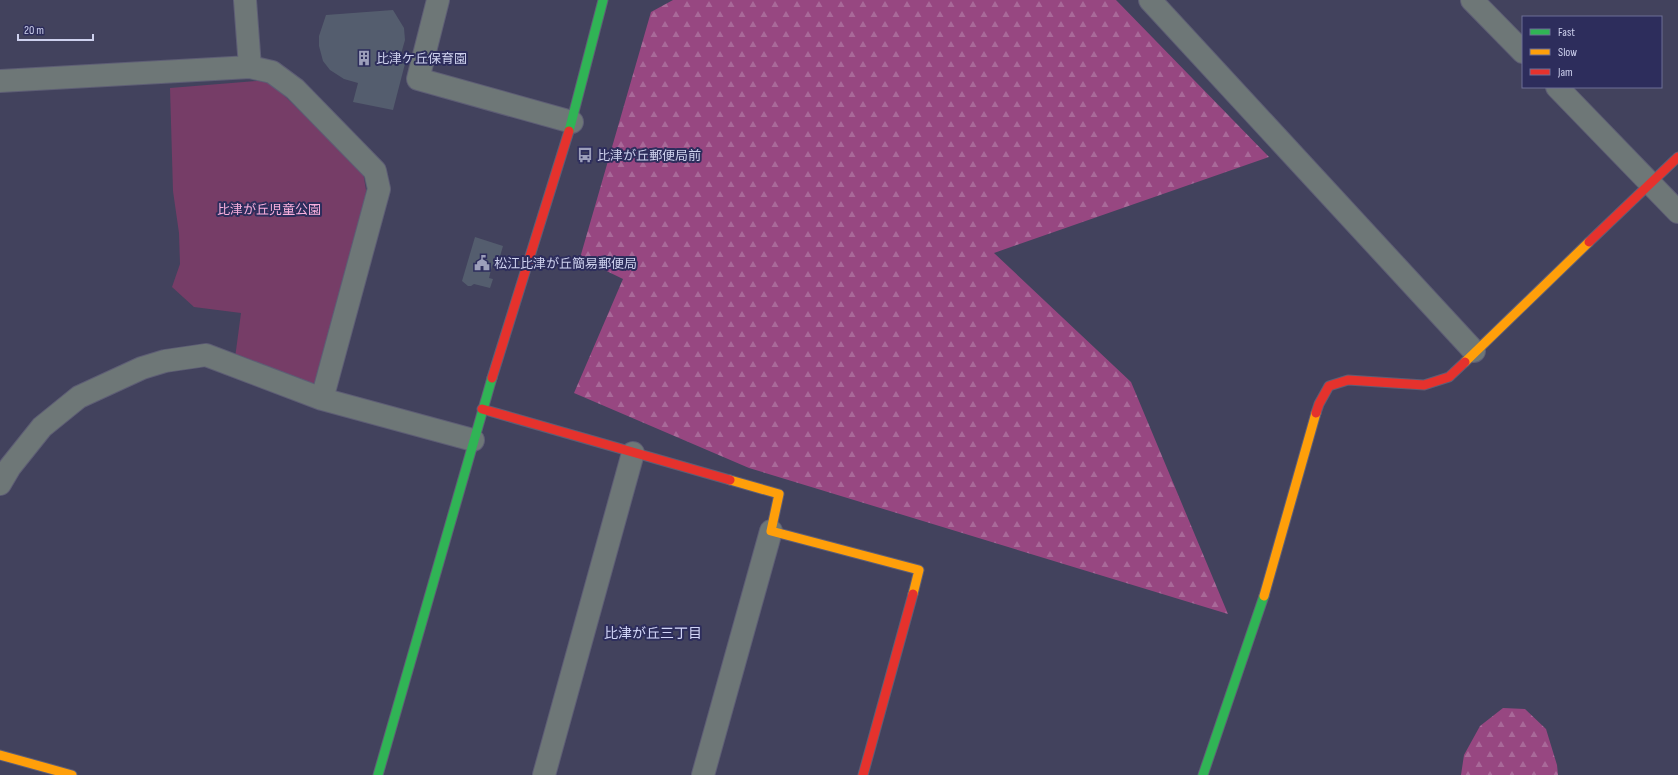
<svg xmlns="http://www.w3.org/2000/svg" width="1678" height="775" font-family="'Sofia Sans Condensed','Noto Sans JP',sans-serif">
	<defs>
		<pattern id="forest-firs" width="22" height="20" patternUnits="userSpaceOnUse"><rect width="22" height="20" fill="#974781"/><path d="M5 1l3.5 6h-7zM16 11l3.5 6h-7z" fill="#a96999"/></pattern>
	</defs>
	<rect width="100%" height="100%" fill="#42425d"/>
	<!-- green -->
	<path fill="#763d67" d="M268,80L363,172L366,190L365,206L315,390L235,358L241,313L194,307L172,287L180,264L179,233L173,191L170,88Z"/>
	<!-- forest -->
	<path fill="url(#forest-firs)" d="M673,0H1116L1269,157L994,253L1131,382L1228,614L749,468L574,393L623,279L580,258L651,12Z
		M1503,708L1525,709L1546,729L1557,765L1558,775H1461L1464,755L1480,726Z"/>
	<!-- building -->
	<path fill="#545d6e" d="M393,10L404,28L405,40L401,54L407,56L393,110L353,102L358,83L344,79L330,70L323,61L319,46V36L326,15Z
		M475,237L503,246L497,267L492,266L489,278L493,279L490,288L474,284L471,286H468L462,281Z"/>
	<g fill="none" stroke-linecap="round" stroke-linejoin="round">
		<defs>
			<path id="street" d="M245,0L250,67
				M438,0L418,79L572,122
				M1150,0L1474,351
				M1472,0L1523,52
				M0,81L250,67L272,72L295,89L375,171L379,189L322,399
				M1557,87L1678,212
				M0,484L10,467L42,427L79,397L142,368L165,361L206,355L322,399L473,440
				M544,775L633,453
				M703,775L771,531"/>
			<path id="fast" d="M569,131L603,0
				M378,775L492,378
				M1203,775L1264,596"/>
			<path id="slow" d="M1465,362L1589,242
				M730,480L779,494L771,531L919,570L913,594
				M1264,596L1316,413
				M0,755L72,775"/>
			<path id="jam" d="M1589,242L1678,157
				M492,378L569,131
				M482,409L730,480
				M1316,413L1319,404L1329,386L1348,380L1424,385L1449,377L1465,362
				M863,775L913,594"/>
		</defs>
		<!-- street casing -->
		<use href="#street" stroke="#5e5e75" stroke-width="24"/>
		<!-- fast casing -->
		<use href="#fast" stroke="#5e5e75" stroke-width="11"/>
		<!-- slow casing -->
		<use href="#slow" stroke="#5e5e75" stroke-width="11"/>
		<!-- jam casing -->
		<use href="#jam" stroke="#5e5e75" stroke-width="11"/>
		<!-- street -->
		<use href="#street" stroke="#6e7777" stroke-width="22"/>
		<!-- fast -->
		<use href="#fast" stroke="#30b455" stroke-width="9"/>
		<!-- slow -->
		<use href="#slow" stroke="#ff9f0a" stroke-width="9"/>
		<!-- jam -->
		<use href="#jam" stroke="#e5322d" stroke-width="9"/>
	</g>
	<!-- icons -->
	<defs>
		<symbol id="building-bare" viewBox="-9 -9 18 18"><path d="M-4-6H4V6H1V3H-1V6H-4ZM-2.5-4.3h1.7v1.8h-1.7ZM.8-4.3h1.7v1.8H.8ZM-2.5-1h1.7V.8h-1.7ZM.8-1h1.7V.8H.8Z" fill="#9d9fbb" stroke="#2d2d5c" stroke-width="2.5" paint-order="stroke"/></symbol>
		<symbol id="bus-bare" viewBox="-9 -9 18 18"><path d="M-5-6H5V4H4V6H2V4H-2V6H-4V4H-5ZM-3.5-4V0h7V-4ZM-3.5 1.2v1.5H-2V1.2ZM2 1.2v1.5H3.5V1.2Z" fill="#9d9fbb" stroke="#2d2d5c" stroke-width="2.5" paint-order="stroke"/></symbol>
		<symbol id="civic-bare" viewBox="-9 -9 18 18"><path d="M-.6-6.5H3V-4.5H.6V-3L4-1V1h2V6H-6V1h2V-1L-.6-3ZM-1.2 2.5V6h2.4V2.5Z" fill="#9d9fbb" stroke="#2d2d5c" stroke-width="2.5" paint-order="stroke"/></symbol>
	</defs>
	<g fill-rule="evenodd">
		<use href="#building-bare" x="353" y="47" width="22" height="22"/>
		<use href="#bus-bare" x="574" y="144" width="22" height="22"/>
		<use href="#civic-bare" x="471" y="252" width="22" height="22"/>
	</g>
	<g text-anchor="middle" stroke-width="4" stroke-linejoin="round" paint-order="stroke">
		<!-- poi labels -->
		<g font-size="13" fill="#ced1ee" stroke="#2d2d5c" text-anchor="start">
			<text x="376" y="63">比津ケ丘保育園</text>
			<text x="597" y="160">比津が丘郵便局前</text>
			<text x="494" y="268">松江比津が丘簡易郵便局</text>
		</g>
		<!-- park labels -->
		<g font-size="13" fill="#f9b0de" stroke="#2d2d5c">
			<text x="269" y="214">比津が丘児童公園</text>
		</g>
		<!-- neighbourhood labels -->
		<g font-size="14" fill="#d2d5f8" stroke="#2d2d5c">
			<text x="653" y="638">比津が丘三丁目</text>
		</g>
	</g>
	<!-- legend -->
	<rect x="1522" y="16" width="140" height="72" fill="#2d2d5c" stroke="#6d6f96"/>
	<rect x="1530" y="29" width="20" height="6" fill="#30b455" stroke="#6d6f96"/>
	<text x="1558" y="36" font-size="12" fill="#ced1ee">Fast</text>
	<rect x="1530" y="49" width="20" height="6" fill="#ff9f0a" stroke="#6d6f96"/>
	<text x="1558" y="56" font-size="12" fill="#ced1ee">Slow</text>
	<rect x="1530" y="69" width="20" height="6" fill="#e5322d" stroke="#6d6f96"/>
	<text x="1558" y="76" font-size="12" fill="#ced1ee">Jam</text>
	<!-- scale -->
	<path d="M18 34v6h75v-6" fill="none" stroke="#ced1ee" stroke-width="2"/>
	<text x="24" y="34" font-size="12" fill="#ced1ee" stroke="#2d2d5c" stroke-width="3" paint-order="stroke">20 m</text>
</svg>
